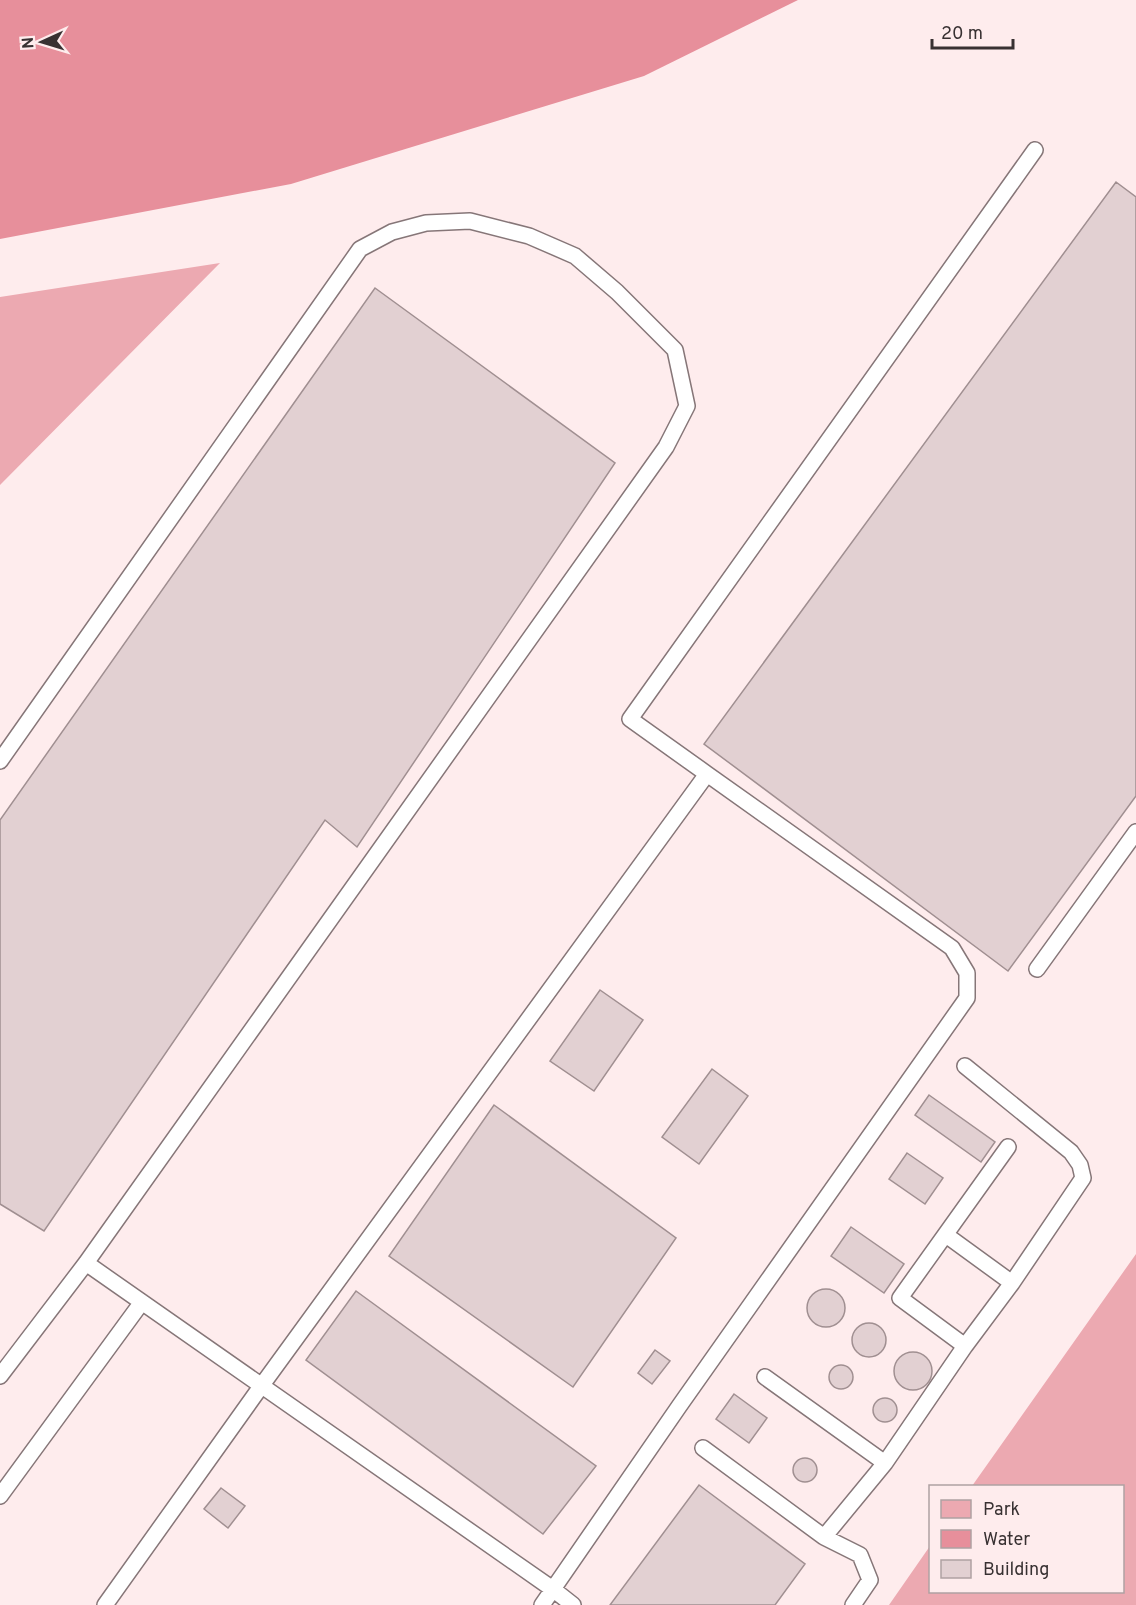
<svg xmlns="http://www.w3.org/2000/svg" width="1136" height="1605" font-family="Overpass,sans-serif">
	<rect width="100%" height="100%" fill="#feeced"/>
	<!-- green -->
	<path fill="#eca9b1" d="M220,263L0,485V297Z
		M1136,1254V1605H889L930,1546V1592H1122V1486H972Z"/>
	<!-- water -->
	<path fill="#e78f9b" d="M0,0H798L644,76L291,184L0,239Z"/>
	<!-- building -->
	<path fill="#e2d0d2" stroke="#a08f91" stroke-width="1.5" d="M1116,182L1136,197V796L1008,971L704,744Z
		M375,288L615,463L357,847L325,820L44,1231L0,1204V820Z
		M600,990L643,1020L594,1091L550,1061Z
		M712,1069L748,1096L699,1164L662,1137Z
		M929,1095L995,1142L981,1162L915,1115Z
		M494,1105L676,1238L573,1387L389,1256Z
		M907,1153L943,1178L925,1204L889,1179Z
		M851,1227L904,1264L884,1293L831,1256Z
		M807 1308a19 19 0 1 1 38 0a19 19 0 1 1-38 0Z
		M356,1291L596,1466L543,1534L306,1360Z
		M852 1340a17 17 0 1 1 34 0a17 17 0 1 1-34 0Z
		M655,1350L670,1361L652,1384L638,1373Z
		M894 1371a19 19 0 1 1 38 0a19 19 0 1 1-38 0Z
		M829 1377a12 12 0 1 1 24 0a12 12 0 1 1-24 0Z
		M734,1394L767,1418L749,1443L716,1419Z
		M873 1410a12 12 0 1 1 24 0a12 12 0 1 1-24 0Z
		M793 1470a12 12 0 1 1 24 0a12 12 0 1 1-24 0Z
		M699,1485L805,1564L775,1605H610Z
		M221,1488L245,1506L228,1528L204,1509Z"/>
	<g fill="none" stroke-linecap="round" stroke-linejoin="round">
		<defs>
			<path id="service" d="M0,761L360,249L392,232L426,223L470,221L529,236L575,256L617,292L675,350L687,406L666,447L86,1263L0,1376
				M1037,969L1136,832
				M946,1235L1012,1283
				M86,1263L554,1590L573,1605
				M965,1346L900,1298L1008,1147
				M765,1377L885,1463
				M703,1448L824,1537
				M0,1496L142,1302
				M105,1605L262,1385L707,774L630,719L1035,150
				M542,1605L680,1405L967,998V973L952,948L707,774
				M853,1605L870,1580L860,1555L824,1537L885,1463L965,1346L1012,1283L1083,1178L1080,1165L1071,1152L965,1066"/>
		</defs>
		<!-- service casing -->
		<use href="#service" stroke="#867678" stroke-width="18"/>
		<!-- service -->
		<use href="#service" stroke="#fff" stroke-width="15"/>
	</g>
	<!-- legend -->
	<rect x="929" y="1485" width="195" height="108" fill="#feeced" stroke="#afa1a2" stroke-width="1.5"/>
	<rect x="941" y="1500" width="30" height="18" fill="#eca9b1" stroke="#afa1a2" stroke-width="1.5"/>
	<text x="983" y="1515" font-size="18" fill="#383132">Park</text>
	<rect x="941" y="1530" width="30" height="18" fill="#e78f9b" stroke="#afa1a2" stroke-width="1.5"/>
	<text x="983" y="1545" font-size="18" fill="#383132">Water</text>
	<rect x="941" y="1560" width="30" height="18" fill="#e2d0d2" stroke="#afa1a2" stroke-width="1.5"/>
	<text x="983" y="1575" font-size="18" fill="#383132">Building</text>
	<!-- north arrow -->
	<g transform="translate(42 42) rotate(266)" stroke="#feeced" stroke-width="4.5" paint-order="stroke">
	<path d="M0-4.5L10 22L0 15L-10 22Z" fill="#383132"/>
	<text y="-9" font-size="16" font-weight="bold" text-anchor="middle" fill="#383132">N</text>
	</g>
	<!-- scale -->
	<path d="M932 39v9h81v-9" fill="none" stroke="#383132" stroke-width="3"/>
	<text x="941" y="39" font-size="18" fill="#383132" stroke="#feeced" stroke-width="4.5" paint-order="stroke">20 m</text>
</svg>
